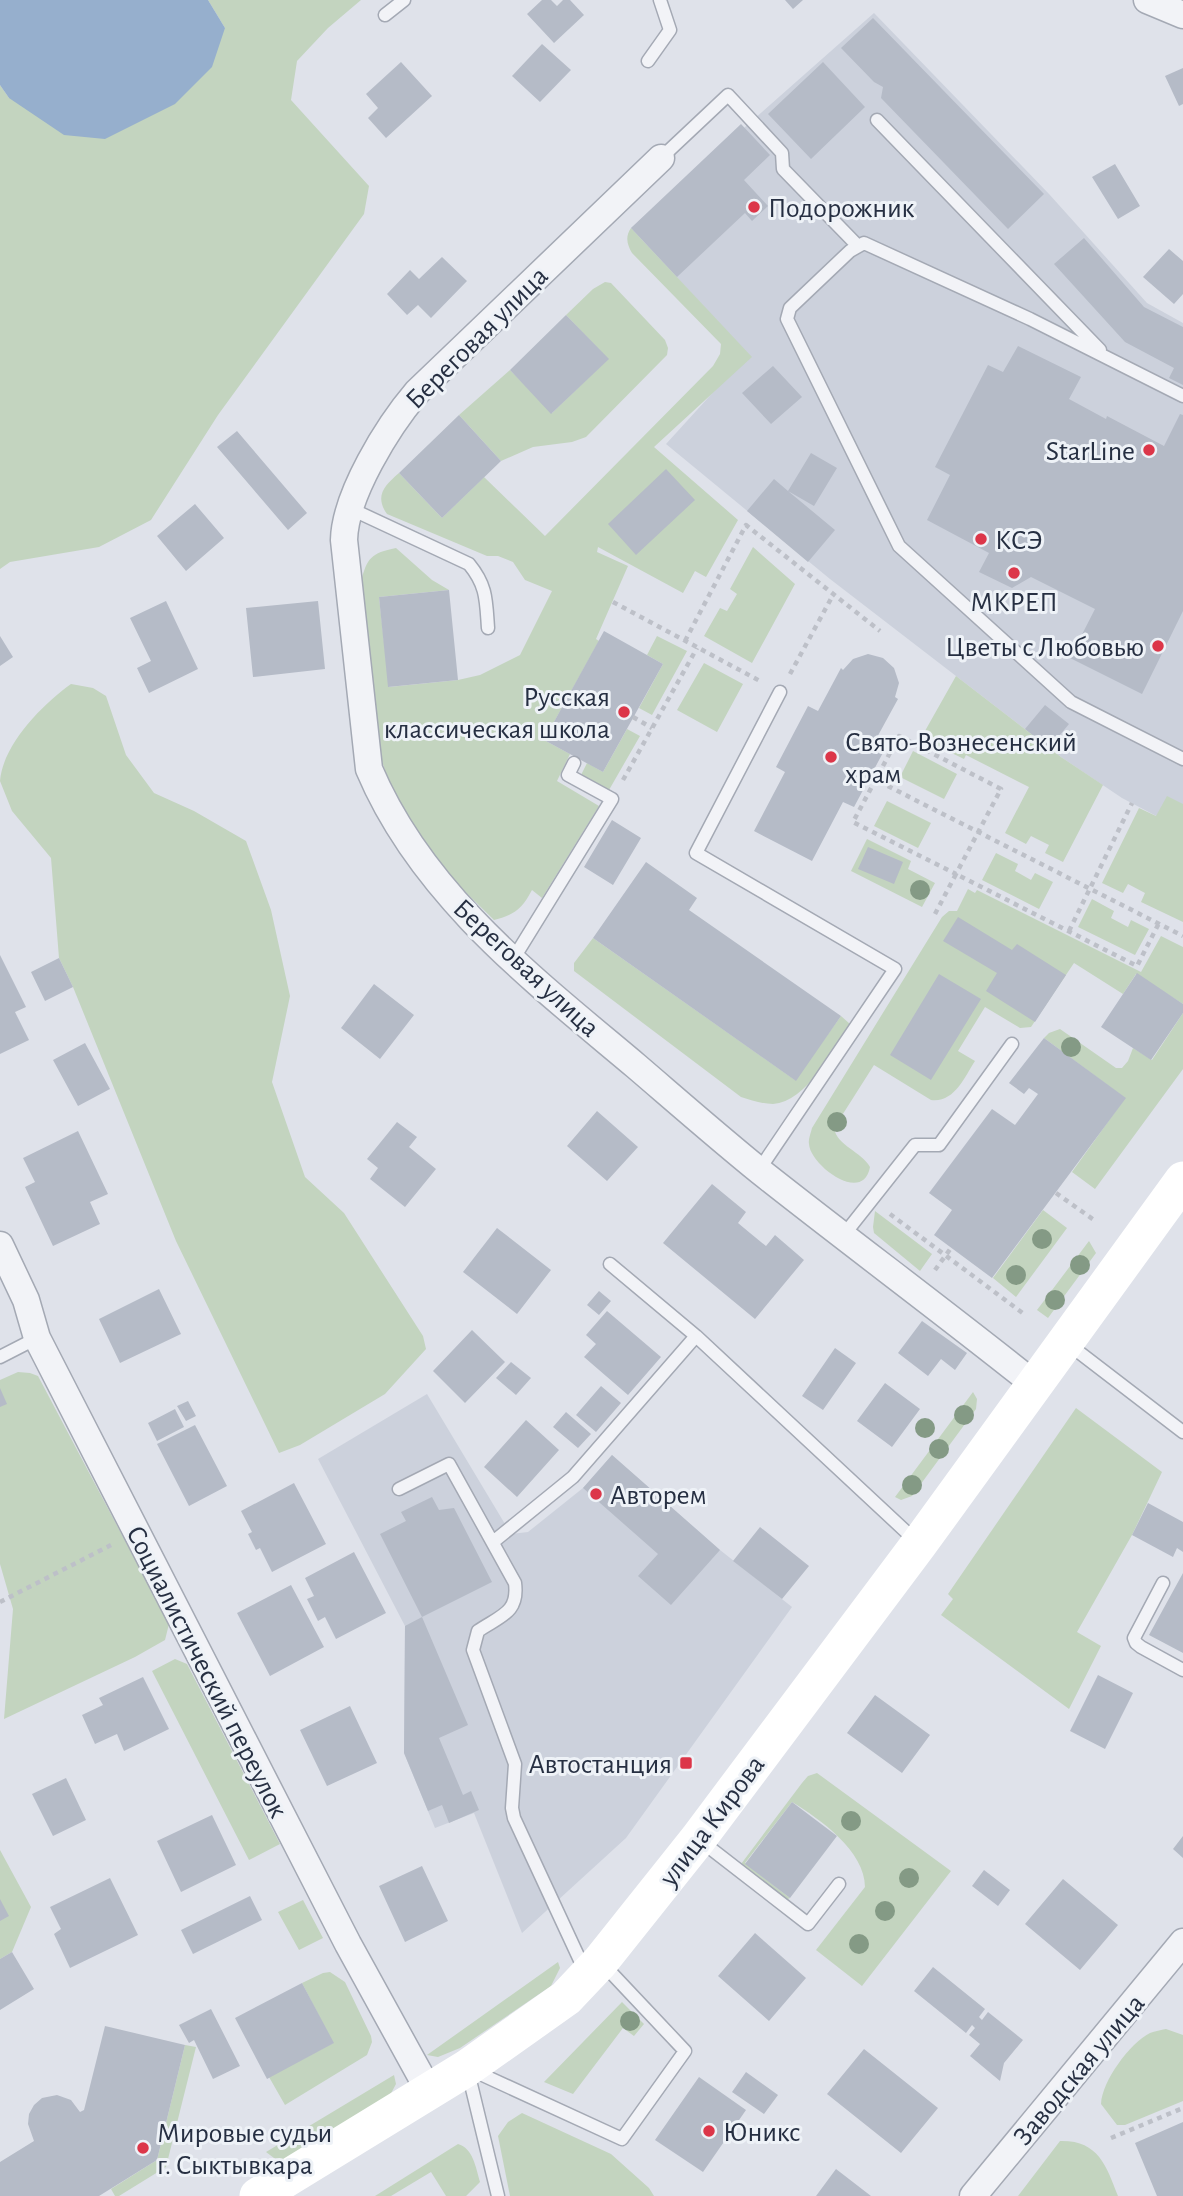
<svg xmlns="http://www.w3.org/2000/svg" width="1183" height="2196" font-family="'Alegreya Sans',sans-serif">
	<rect width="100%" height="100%" fill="#dfe2ea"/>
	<!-- built -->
	<path fill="#ccd1dc" d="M874,13L1049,194L1147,303L1183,323V830L1122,798L1061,757L830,579L666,444L748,354L631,228Z
		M427,1394L511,1534L528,1532L583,1488L612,1455L720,1550L792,1607L626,1838L522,1933L474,1813L435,1828L404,1753L405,1626L318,1459Z"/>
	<!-- green -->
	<path fill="#c3d4bf" d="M208,0H361L328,28L297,61L291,100L369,186L364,214L218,415L151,520L99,547L10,562L0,569V85L9,98L225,28Z
		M631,228L752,357L654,447L738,520L706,577L695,571L683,593L598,547L597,552L628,566L596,639L599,641L544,740L570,754L557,781L599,806L542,898L532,890C522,909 514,915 494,920L445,872L393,795L381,758L361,582C367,558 371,553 396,548L432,580L449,590L379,597L389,687L458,680L480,675L520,655L552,591L525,580L513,562L498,556H487L387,514C374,496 385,485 399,473L442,518L484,477L545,536L713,366L720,354L721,344L632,253C627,244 625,237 631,228Z
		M605,282L611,283L665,340L668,348L667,355L586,437L572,442L533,447L501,461L459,415L510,370L552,413L608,359L566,315L593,289Z
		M753,547L795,584L752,663L704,636L720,608L727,611L737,594L730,589Z
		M657,636L687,651L652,715L639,708L663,664L647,655Z
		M704,663L743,684L717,732L677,710Z
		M956,676L1061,757L1103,785L1063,862L1045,853L1049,845L1031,836L1026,844L1005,833L1029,787L966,755L964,759L921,738Z
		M71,684L93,688L106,696L126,755L154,793L194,811L246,841L271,910L290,996L272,1082L305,1177L344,1213L423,1336L426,1349L385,1394L300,1445L279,1453L176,1241L73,987L59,958L51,858L12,811L0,781C3,744 43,704 71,684Z
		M627,729L640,736L609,790L581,775L587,763L603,772Z
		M913,751L957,774L944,799L900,777Z
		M1167,796L1183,804V922L1141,902L1145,893L1128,884L1123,893L1102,883L1139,808L1156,816Z
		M887,801L931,823L918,848L874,826Z
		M867,839L911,861L908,869L935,883L922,907L851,871Z
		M996,853L1018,864L1015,871L1031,880L1035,873L1053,882L1039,909L982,880Z
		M968,889L975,893L977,890L1141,972L1161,936L1183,947V1004L1136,974L1123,994L1074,963L1031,1027L1020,1028L985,1007L958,1051L975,1061C964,1078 954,1103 931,1100L874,1065L834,1128C837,1146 861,1151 870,1167C863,1205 810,1165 809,1144C808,1139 811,1133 812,1128L942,917L949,911H957Z
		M1092,899L1114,911L1111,918L1128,927L1131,920L1149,929L1135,955L1078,927Z
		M593,938L795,1080L841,1016L850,1024C832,1050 807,1102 773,1104C762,1104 751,1100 741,1097L574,971V963Z
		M1183,1013V1069L1095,1189L1072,1172L1125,1098L1044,1038L1049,1033L1060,1029L1116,1068H1122L1128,1061L1133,1048L1152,1060Z
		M1043,1210L1067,1228L1016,1297L993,1278Z
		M875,1211L932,1254L920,1271L874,1233L873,1227Z
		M1089,1241L1096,1253L1048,1318L1037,1310Z
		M18,1372L30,1373L38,1376L169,1624L165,1640L135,1657L4,1719L13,1609L0,1564V1380Z
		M973,1392L977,1399L976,1409L912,1496L901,1500L895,1497Z
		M1076,1408L1162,1472L1132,1535L1077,1632L1101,1646L1069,1709L941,1615L953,1599L948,1594Z
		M175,1659L187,1664L280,1844L249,1860L152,1671Z
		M817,1773L951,1871L862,1986L816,1950L865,1887C865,1851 820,1819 792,1802L745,1863L790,1898L786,1900L741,1864L802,1783L808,1776Z
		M0,1850L31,1907L12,1952L0,1959Z
		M303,1900L323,1938L299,1950L278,1912Z
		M558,1962L560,1968L551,1986L460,2048L438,2057L427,2055Z
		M330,1972L345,1982L371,2036L372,2042L367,2055L285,2105L269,2077L333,2043L302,1983L323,1973Z
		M622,2002L644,2024L634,2036L623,2028L573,2094L544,2082Z
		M1166,2029L1183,2035V2101L1125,2125H1117L1101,2104C1102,2081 1130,2043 1150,2033C1155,2031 1161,2030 1166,2029Z
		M185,2045L196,2047L166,2167L119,2196H115L111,2189L157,2160Z
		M394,2075L396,2084L388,2099L285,2160L274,2158L266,2152Z
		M522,2113L611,2154L649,2188L654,2196H510L498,2136L508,2122Z
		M1060,2141C1098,2140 1106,2165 1118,2196H1018Z
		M458,2144C473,2148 476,2168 480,2182L466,2196H446L431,2172L391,2196H375Z"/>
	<!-- water -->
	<path fill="#96afcd" d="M0,0H208L225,28L212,67L175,104L105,139L64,135L9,98L0,85Z"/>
	<!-- building -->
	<path fill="#b5bbc7" d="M542,0H551L557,6L563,0H570L584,15L554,43L527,14Z
		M785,0H803L793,9Z
		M873,18L1044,194L1008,229L881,98L883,87L874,82L841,48Z
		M542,44L571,70L540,102L512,76Z
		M401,62L432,96L386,138L368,118L378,108L366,94Z
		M823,62L865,107L811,159L768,114Z
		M1183,68V104L1179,106L1165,76Z
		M741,124L770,155L744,180L768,206L752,221L745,213L677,277L631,228Z
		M1115,164L1140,206L1118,219L1092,177Z
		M1084,238L1144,307L1183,327V385L1169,378L1174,368L1125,342L1054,264Z
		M1169,249L1183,261V294L1174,304L1143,277Z
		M442,257L467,281L431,318L418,305L407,315L387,294L410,270L419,279Z
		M566,315L609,359L551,414L510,370Z
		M1018,346L1081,377L1069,399L1106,419L1107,416L1164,446L1180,414L1183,415V611L1142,694L1070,658L1095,609L1031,577L1012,588L979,572L989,553L927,520L950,475L935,467L988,365L1003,372Z
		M773,366L802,397L771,424L742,393Z
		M459,415L501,461L442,518L399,473Z
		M237,431L307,513L288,530L217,447Z
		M811,453L837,468L814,506L788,491L835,530L808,562L747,511L774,479L788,491Z
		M666,469L695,500L636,555L608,524Z
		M195,504L224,538L186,571L157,536Z
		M449,590L458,680L388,687L379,597Z
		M166,601L198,669L149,693L137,668L151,661L130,618Z
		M318,601L325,669L253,677L246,608Z
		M604,631L663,664L603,772L544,740Z
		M0,636L13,657L0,666Z
		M868,654L883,658L894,668L899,683L895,697L898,699L875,741L886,747L854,807L843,802L812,861L754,831L785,772L776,767L808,706L818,711L841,668L843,670L853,659Z
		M1045,705L1069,724L1049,748L1025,729Z
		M612,820L641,838L613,885L584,867Z
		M868,847L903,862L894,884L858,869Z
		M646,862L697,898L689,910L841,1016L796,1081L593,938Z
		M958,917L1012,950L1017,944L1066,975L1035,1022L986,991L997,973L943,941Z
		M0,955L26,1007L15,1012L29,1040L0,1054Z
		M59,958L73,987L45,1001L31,972Z
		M1137,973L1183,1004V1013L1151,1060L1101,1027Z
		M939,974L981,999L931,1080L890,1055Z
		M374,984L414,1015L380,1059L341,1028Z
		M1044,1038L1126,1098L992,1278L934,1235L952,1210L929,1193L992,1109L1015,1125L1038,1094L1029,1088L1024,1094L1009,1083Z
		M85,1043L110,1089L78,1106L53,1060Z
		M597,1111L638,1147L607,1181L567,1146Z
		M397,1122L417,1137L409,1147L436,1169L405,1207L370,1179L378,1168L367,1159Z
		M78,1131L108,1194L90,1202L100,1224L53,1246L25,1187L35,1182L23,1158Z
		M712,1184L746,1212L738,1223L750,1233L766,1246L775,1235L804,1260L755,1319L663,1243Z
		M497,1228L551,1270L517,1314L463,1272Z
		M159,1289L181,1334L120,1363L99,1319Z
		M599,1291L611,1301L599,1315L587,1305Z
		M607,1311L661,1357L628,1395L584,1357L596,1344L586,1335Z
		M922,1321L967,1353L955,1370L941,1359L928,1376L898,1353Z
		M472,1330L505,1362L465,1403L433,1371Z
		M835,1348L856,1363L823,1410L802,1396Z
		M511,1362L531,1378L516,1395L496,1378Z
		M885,1383L920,1409L892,1447L857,1421Z
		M601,1386L621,1403L596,1432L576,1415Z
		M0,1388L7,1404L0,1407Z
		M188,1401L196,1416L186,1421L177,1406Z
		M175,1409L184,1427L157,1441L148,1423Z
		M566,1412L591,1434L578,1448L553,1427Z
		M526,1420L559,1450L517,1497L484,1467Z
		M195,1425L227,1486L189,1506L157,1444Z
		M612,1455L720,1550L671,1605L638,1576L658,1554L583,1488Z
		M294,1483L326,1544L272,1572L260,1548L256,1550L248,1534L252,1532L241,1511Z
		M432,1497L439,1510L454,1508L492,1582L422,1617L380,1534L406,1521L401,1512Z
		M1148,1503L1183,1522V1552L1177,1548L1173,1557L1132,1535Z
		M760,1527L809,1566L782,1599L733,1561Z
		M354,1552L386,1613L336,1639L325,1617L318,1621L307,1599L314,1596L305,1578Z
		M1183,1573V1653L1149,1635Z
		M291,1585L324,1647L270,1676L237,1613Z
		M422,1617L468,1725L439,1738L463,1795L471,1791L479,1810L449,1823L442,1805L428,1811L404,1753L405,1626Z
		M1098,1675L1133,1693L1105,1749L1070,1731Z
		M143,1677L169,1729L124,1751L117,1734L95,1744L82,1715L103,1705L99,1698Z
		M875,1695L930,1735L902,1773L847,1733Z
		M350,1706L377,1763L327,1786L300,1730Z
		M66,1778L86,1820L53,1836L32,1794Z
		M792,1802L837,1836L790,1898L745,1864Z
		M212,1815L236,1865L181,1892L157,1841Z
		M1183,1836V1858L1173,1849Z
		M422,1866L448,1921L405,1942L379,1886Z
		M984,1870L1010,1890L998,1906L972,1886Z
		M110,1878L138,1935L70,1968L54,1934L61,1929L50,1907Z
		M1063,1879L1118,1925L1080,1970L1025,1924Z
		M250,1896L262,1920L193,1954L181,1930Z
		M0,1899L9,1916L0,1921Z
		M755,1933L806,1978L769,2021L718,1976Z
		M12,1952L34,1989L0,2010V1959Z
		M933,1967L985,2009L979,2017L982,2020L988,2012L1023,2040L1004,2063L1000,2081L970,2056L980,2044L969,2035L975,2028L972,2025L966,2033L914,1991Z
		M302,1983L334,2043L267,2079L235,2018Z
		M211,2009L240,2066L213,2079L194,2040L189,2043L179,2025Z
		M105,2026L185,2045L157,2160L99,2196H0V2162L34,2141L28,2124L29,2114L34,2105L42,2098L57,2095L71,2100L80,2112L84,2110Z
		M864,2049L938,2108L901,2153L827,2094Z
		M746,2072L778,2095L764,2114L732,2092Z
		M699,2077L746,2110L703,2172L655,2140Z
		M1183,2122V2196H1157L1135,2143Z
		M836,2169L871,2196H816Z"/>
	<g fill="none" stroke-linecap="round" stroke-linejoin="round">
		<defs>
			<path id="lane" d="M385,15L404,0
				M648,61L670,30L660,0
				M877,120L1100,350
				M661,158L728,95L782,153L783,169L857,245
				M1183,396L1030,319L864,243L850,251L790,308L787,319L899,546L1071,702L1183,759
				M349,508L469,564C487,586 486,600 488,628
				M512,961L612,799L568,775L574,763
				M759,1170L895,969L696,853L780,692
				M843,1236L915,1145H939L1012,1044
				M610,1264L696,1336L916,1541
				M1067,1343L1183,1432
				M0,1357L37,1338
				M399,1489L449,1464L515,1583C519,1613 500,1616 478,1631L473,1650L515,1764L512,1808L514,1818L585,1971
				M493,1542L573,1477L696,1336
				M1163,1583L1134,1638L1136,1643L1141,1647L1183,1670
				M701,1841L808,1924L839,1884
				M474,2071L622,2139L685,2051L602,1963
				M468,2072L498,2196"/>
			<path id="street" d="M1147,0L1183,15
				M661,158L417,392C388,426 345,495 344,540L369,769C422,895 535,981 636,1066C678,1102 719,1138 761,1172C852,1244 944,1312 1034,1384
				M0,1245L26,1300L37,1338L348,1944L429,2091
				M973,2196L1183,1942"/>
		</defs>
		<!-- lane casing -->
		<use href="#lane" stroke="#a4a9b4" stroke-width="15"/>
		<!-- street casing -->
		<use href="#street" stroke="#a4a9b4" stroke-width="29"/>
		<!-- path -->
		<path stroke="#bdc0c8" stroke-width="4.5" stroke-dasharray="5 5" stroke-linecap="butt" d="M613,602L760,681
			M685,641L746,525L880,631
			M790,674L833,595
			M633,717L652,728
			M899,736L1001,789L956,874L853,822Z
			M870,777L1183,936
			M623,780L697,648
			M935,914L956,874L1137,966L1159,923
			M1069,931L1132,803
			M1056,1193L1094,1220
			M890,1214L1024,1314
			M935,1270L951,1248
			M0,1602L111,1545
			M1111,2138L1183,2108"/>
		<!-- lane -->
		<use href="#lane" stroke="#f2f3f7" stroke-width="12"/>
		<!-- street -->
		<use href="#street" stroke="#f2f3f7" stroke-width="26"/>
		<!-- secondary -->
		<path stroke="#fff" stroke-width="37" d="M258,2196L467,2068L566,1998L600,1962L698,1839L919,1544L1183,1180"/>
	</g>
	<!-- trees -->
	<g fill="#849a85">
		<circle cx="920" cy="890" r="10"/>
		<circle cx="1071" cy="1047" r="10"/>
		<circle cx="837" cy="1122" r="10"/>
		<circle cx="1042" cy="1239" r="10"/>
		<circle cx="1080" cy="1265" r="10"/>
		<circle cx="1016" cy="1275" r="10"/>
		<circle cx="1055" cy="1300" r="10"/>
		<circle cx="964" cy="1415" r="10"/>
		<circle cx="925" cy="1428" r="10"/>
		<circle cx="939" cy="1449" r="10"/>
		<circle cx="912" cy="1485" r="10"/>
		<circle cx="851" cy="1821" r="10"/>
		<circle cx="909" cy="1878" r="10"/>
		<circle cx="885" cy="1911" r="10"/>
		<circle cx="859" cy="1944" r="10"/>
		<circle cx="630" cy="2021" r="10"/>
	</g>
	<!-- markers -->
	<g fill="#dc3649" stroke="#eef2f7" stroke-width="2.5">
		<circle cx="754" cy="207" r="7"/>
		<circle cx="1149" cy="450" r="7"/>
		<circle cx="981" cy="539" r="7"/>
		<circle cx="1014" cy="573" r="7"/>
		<circle cx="1158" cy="646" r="7"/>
		<circle cx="624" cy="712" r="7"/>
		<circle cx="831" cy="757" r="7"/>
		<circle cx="596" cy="1494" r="7"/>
		<rect x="679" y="1756" width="14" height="14" rx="3.5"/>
		<circle cx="709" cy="2131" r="7"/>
		<circle cx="143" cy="2148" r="7"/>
	</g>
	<g text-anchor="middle" stroke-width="6" stroke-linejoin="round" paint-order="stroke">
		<!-- poi labels -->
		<g font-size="28" fill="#262f42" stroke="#eef2f7" text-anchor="start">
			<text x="768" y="217">Подорожник</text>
			<text x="1135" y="460" text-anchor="end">StarLine</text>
			<text x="995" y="549">КСЭ</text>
			<text x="1014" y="611" text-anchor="middle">МКРЕП</text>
			<text x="1144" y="656" text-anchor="end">Цветы с Любовью</text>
			<text x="610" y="706" text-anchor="end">Русская<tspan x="610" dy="32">классическая школа</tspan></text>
			<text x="845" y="751">Свято-Вознесенский<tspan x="845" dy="32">храм</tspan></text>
			<text x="610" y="1504">Авторем</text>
			<text x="672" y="1773" text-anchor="end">Автостанция</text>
			<text x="723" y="2141">Юникс</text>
			<text x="157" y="2142">Мировые судьи<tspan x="157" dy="32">г. Сыктывкара</tspan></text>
		</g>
		<!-- street labels -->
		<g font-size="28" fill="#262f42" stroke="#eef2f7">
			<text transform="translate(476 337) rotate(-45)" y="10">Береговая улица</text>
			<text transform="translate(527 967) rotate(43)" y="10">Береговая улица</text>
			<text transform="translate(208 1671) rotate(63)" y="10">Социалистический переулок</text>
			<text transform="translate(711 1820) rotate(-53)" y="10">улица Кирова</text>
			<text transform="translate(1078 2069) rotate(-50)" y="10">Заводская улица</text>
		</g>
	</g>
</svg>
